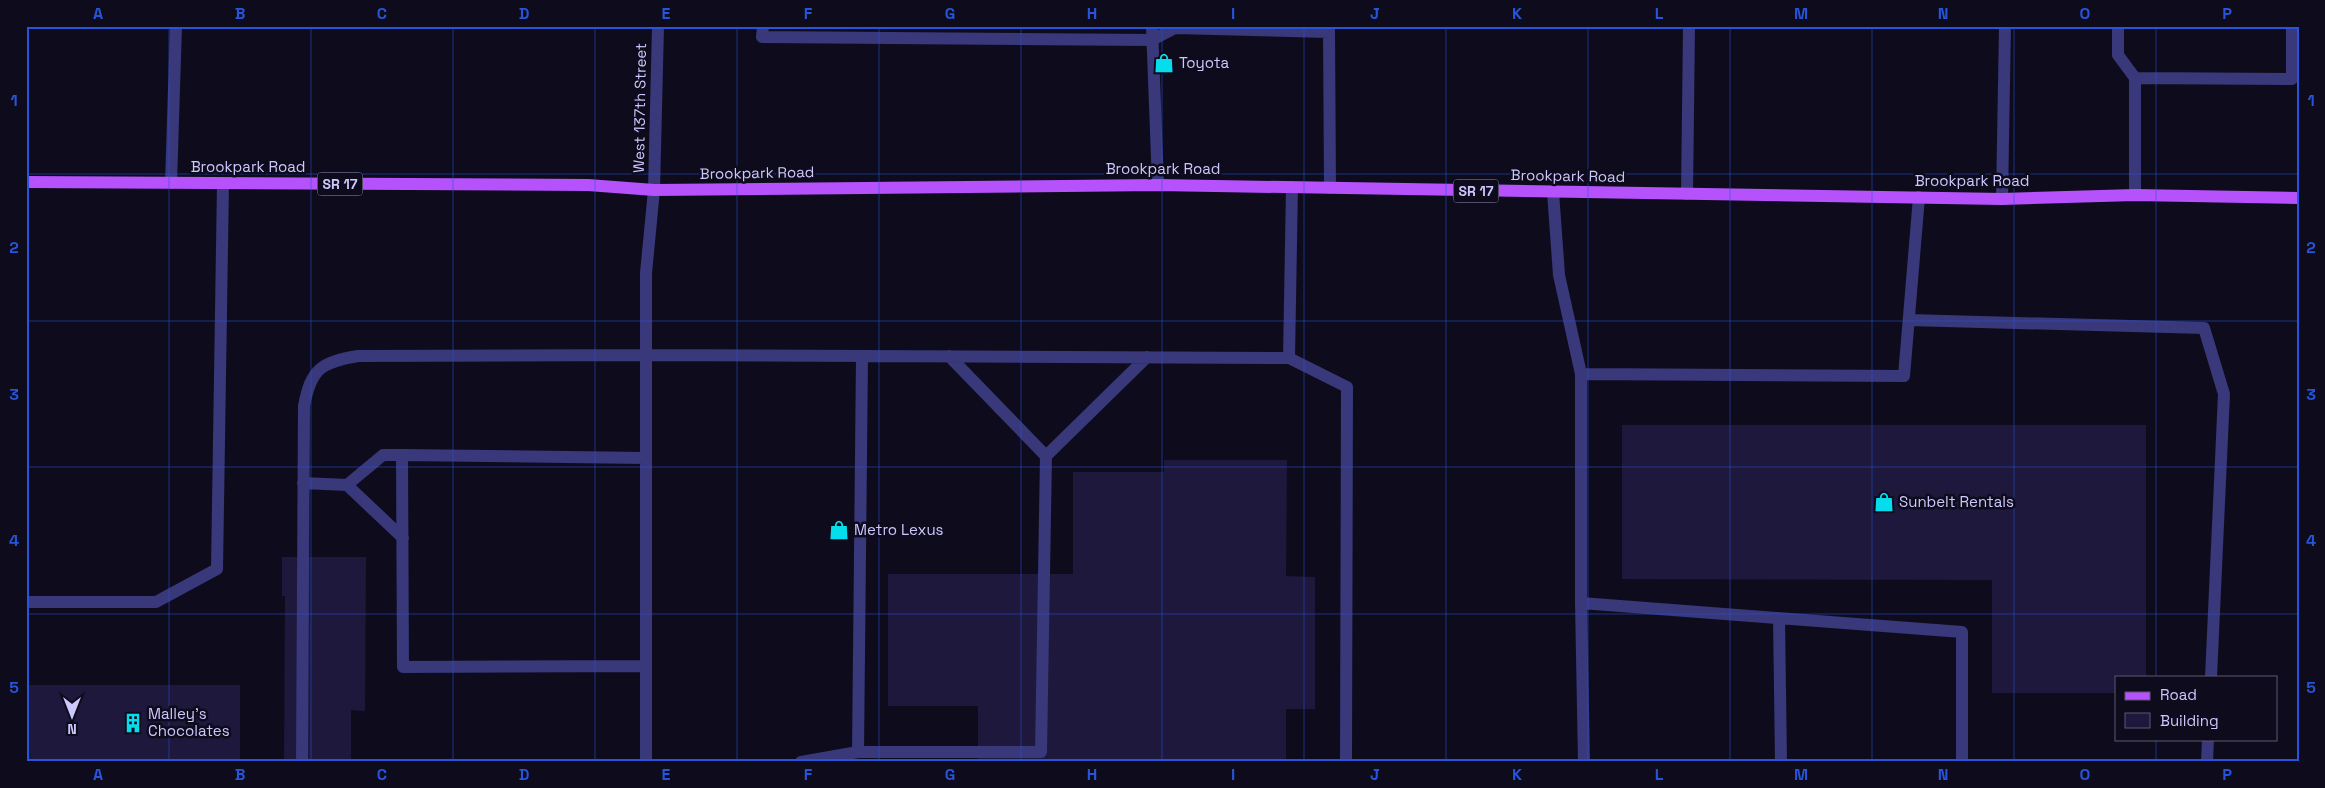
<svg xmlns="http://www.w3.org/2000/svg" width="2325" height="788" font-family="'Space Grotesk',sans-serif">
	<rect width="100%" height="100%" fill="#0e0c1c"/>
	<!-- building -->
	<path fill="#1e183c" d="M1622,425H2146V677H2116V693H1992V580L1622,579Z
		M1164,460H1287L1286,576L1315,577V709H1286V762H978V706H888V574H1073V472H1164Z
		M282,557H366L365,711L351,710V762H284L285,596H282Z
		M26,685H240V762H26Z"/>
	<g fill="none" stroke-linecap="round" stroke-linejoin="round">
		<!-- minor -->
		<path stroke="#38387a" stroke-width="12" d="M763,26L762,37L1152,40L1175,28L1329,32V26
			M1152,26L1158,185
			M2118,26V55L2135,78V195
			M1329,32L1330,188
			M2135,78L2292,79V26
			M171,183L176,26
			M1292,187L1289,358L1347,387L1346,762
			M1553,192L1559,275L1581,374L1904,376L1919,197
			M1687,194L1689,26
			M2002,199L2005,26
			M1909,320L2204,328L2224,394L2211,677
			M949,356L1046,456L1147,357
			M1581,374V603L1584,762
			M402,455H383L347,485L403,538
			M646,458L402,455L403,667L646,666
			M303,483L347,485
			M26,602H156L217,569L223,183
			M1581,603L1962,632V762
			M1779,618L1781,762
			M858,752H1041L1046,456
			M302,762L304,406C311,369 321,362 358,356L646,355L1289,358
			M646,762V273L654,190L658,26
			M801,762L858,752L862,356
			M2207,762L2208,739"/>
		<!-- major -->
		<path stroke="#b552fb" stroke-width="12" d="M26,182L588,185L654,190L1158,185L2002,199L2135,195L2299,198"/>
	</g>
	<!-- grid -->
	<path fill="none" stroke="#2654da" stroke-width="1" stroke-opacity="0.55" d="M169,26V762M311,26V762M453,26V762M595,26V762M737,26V762M879,26V762M1021,26V762M1162,26V762M1304,26V762M1446,26V762M1588,26V762M1730,26V762M1872,26V762M2014,26V762M2156,26V677M26,174H2299M26,321H2299M26,467H2299M26,614H2299M2156,739V762"/>
	<!-- icons -->
	<defs>
		<symbol id="shop-bare" viewBox="-9 -9 18 18"><path d="M-5-2.5h2.3a2.7 3.5 0 0 1 5.4 0H5L5.5 6h-11ZM-1.5-2.5h3a1.5 2.3 0 0 0-3 0Z" fill="#06ddec" stroke="#0e0c1c" stroke-width="2.5" paint-order="stroke"/></symbol>
		<symbol id="building-bare" viewBox="-9 -9 18 18"><path d="M-4-6H4V6H1V3H-1V6H-4ZM-2.5-4.3h1.7v1.8h-1.7ZM.8-4.3h1.7v1.8H.8ZM-2.5-1h1.7V.8h-1.7ZM.8-1h1.7V.8H.8Z" fill="#06ddec" stroke="#0e0c1c" stroke-width="2.5" paint-order="stroke"/></symbol>
	</defs>
	<g fill-rule="evenodd">
		<use href="#shop-bare" x="1150" y="49" width="28" height="28"/>
		<use href="#shop-bare" x="1870" y="488" width="28" height="28"/>
		<use href="#shop-bare" x="825" y="516" width="28" height="28"/>
		<use href="#building-bare" x="119" y="709" width="28" height="28"/>
	</g>
	<g text-anchor="middle" stroke-width="5" stroke-linejoin="round" paint-order="stroke">
		<!-- shield labels -->
		<g fill="#0e0c1c" stroke="#9390ba" stroke-width="1">
			<rect x="317.5" y="172.5" width="45" height="23" rx="4"/>
			<rect x="1453.5" y="179.5" width="45" height="23" rx="4"/>
		</g>
		<g font-size="14" font-weight="bold" fill="#ccc8fe">
			<text x="340" y="189">SR 17</text>
			<text x="1476" y="196">SR 17</text>
		</g>
		<!-- poi labels -->
		<g font-size="15" fill="#ccc8fe" stroke="#0e0c1c" text-anchor="start">
			<text x="1179" y="68">Toyota</text>
			<text x="1899" y="507">Sunbelt Rentals</text>
			<text x="854" y="535">Metro Lexus</text>
			<text x="148" y="719">Malley's<tspan x="148" dy="17">Chocolates</tspan></text>
		</g>
		<!-- street labels -->
		<g font-size="15" fill="#ccc8fe" stroke="#0e0c1c">
			<text transform="translate(640 108) rotate(-89)" y="5">West 137th Street</text>
			<text x="248" y="172">Brookpark Road</text>
			<text x="1163" y="174">Brookpark Road</text>
			<text transform="translate(757 173) rotate(-1)" y="5">Brookpark Road</text>
			<text transform="translate(1568 176) rotate(1)" y="5">Brookpark Road</text>
			<text x="1972" y="186">Brookpark Road</text>
		</g>
	</g>
	<!-- border -->
	<rect width="2325" height="788" fill="none" stroke="#0e0c1c" stroke-width="55"/>
	<!-- legend -->
	<rect x="2115" y="676" width="162" height="65" fill="#0e0c1c" stroke="#5a5776"/>
	<rect x="2125" y="692" width="25" height="8" fill="#b552fb" stroke="#5a5776"/>
	<text x="2160" y="700" font-size="15" fill="#ccc8fe">Road</text>
	<rect x="2125" y="713" width="25" height="15" fill="#1e183c" stroke="#5a5776"/>
	<text x="2160" y="726" font-size="15" fill="#ccc8fe">Building</text>
	<!-- north arrow -->
	<g transform="translate(72 716) rotate(180)" stroke="#0e0c1c" stroke-width="4" paint-order="stroke">
	<path d="M0-4L9 19L0 12L-9 19Z" fill="#ccc8fe"/>
	<text y="-8" font-size="14" font-weight="bold" text-anchor="middle" fill="#ccc8fe">N</text>
	</g>
	<rect x="28" y="28" width="2270" height="732" fill="none" stroke="#2654da" stroke-width="2"/>
	<g font-size="16" text-anchor="middle" font-weight="bold" fill="#2654da">
		<text x="98" y="19">A</text>
		<text x="240" y="19">B</text>
		<text x="382" y="19">C</text>
		<text x="524" y="19">D</text>
		<text x="666" y="19">E</text>
		<text x="808" y="19">F</text>
		<text x="950" y="19">G</text>
		<text x="1092" y="19">H</text>
		<text x="1233" y="19">I</text>
		<text x="1375" y="19">J</text>
		<text x="1517" y="19">K</text>
		<text x="1659" y="19">L</text>
		<text x="1801" y="19">M</text>
		<text x="1943" y="19">N</text>
		<text x="2085" y="19">O</text>
		<text x="2227" y="19">P</text>
		<text x="14" y="106">1</text>
		<text x="2311" y="106">1</text>
		<text x="14" y="253">2</text>
		<text x="2311" y="253">2</text>
		<text x="14" y="400">3</text>
		<text x="2311" y="400">3</text>
		<text x="14" y="546">4</text>
		<text x="2311" y="546">4</text>
		<text x="14" y="693">5</text>
		<text x="2311" y="693">5</text>
		<text x="98" y="780">A</text>
		<text x="240" y="780">B</text>
		<text x="382" y="780">C</text>
		<text x="524" y="780">D</text>
		<text x="666" y="780">E</text>
		<text x="808" y="780">F</text>
		<text x="950" y="780">G</text>
		<text x="1092" y="780">H</text>
		<text x="1233" y="780">I</text>
		<text x="1375" y="780">J</text>
		<text x="1517" y="780">K</text>
		<text x="1659" y="780">L</text>
		<text x="1801" y="780">M</text>
		<text x="1943" y="780">N</text>
		<text x="2085" y="780">O</text>
		<text x="2227" y="780">P</text>
	</g>
</svg>
